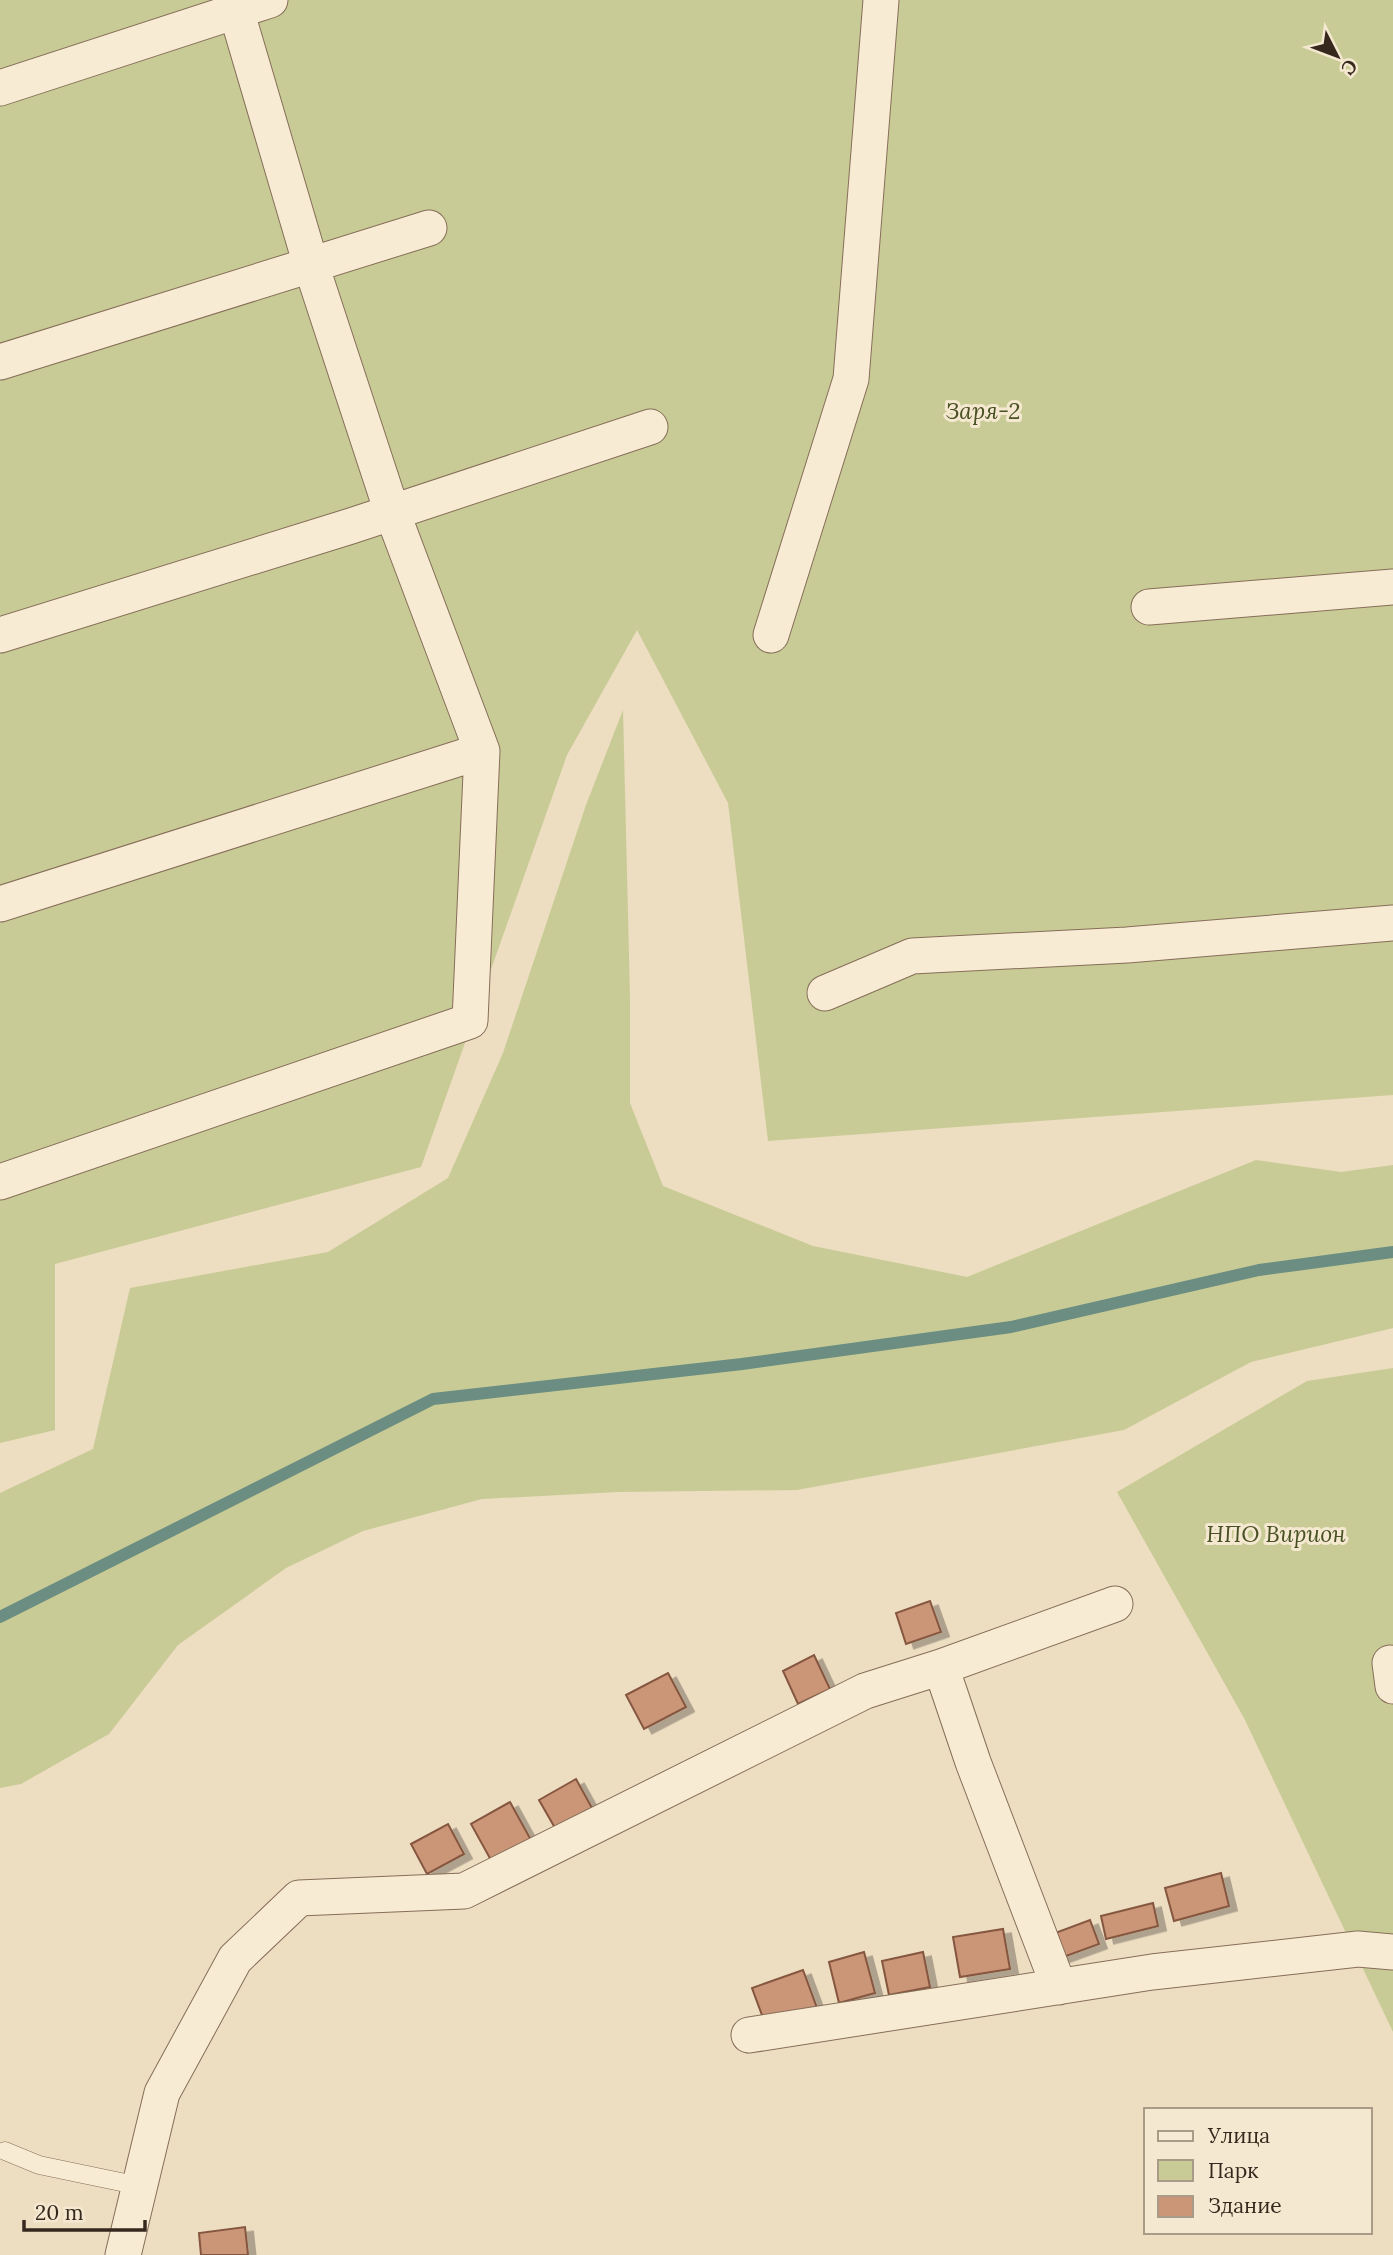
<svg xmlns="http://www.w3.org/2000/svg" width="1393" height="2255" font-family="Lora,serif">
	<defs>
		<filter id="shadow"><feDropShadow dx="8" dy="4.5" stdDeviation="0" flood-color="#0004"/></filter>
	</defs>
	<rect width="100%" height="100%" fill="#edddc1"/>
	<!-- green -->
	<path fill="#c8cb95" d="M0,0H1393V1095L768,1141L728,803L637,630L567,755L421,1167L55,1264V1430L0,1443Z
		M623,710L630,996V1103L663,1186L813,1246L967,1277L1256,1160L1341,1172L1393,1165V1328L1251,1362L1124,1430L797,1490L618,1492L482,1499L363,1531L286,1568L178,1645L109,1734L21,1784L0,1788V1493L93,1449L130,1288L328,1252L448,1178L503,1053L586,805Z
		M1393,1368V2032L1244,1718L1117,1492L1307,1381Z"/>
	<g fill="none" stroke-linecap="round" stroke-linejoin="round">
		<!-- stream -->
		<path stroke="#6b8d82" stroke-width="12" d="M0,1617L433,1399L742,1364L1011,1327L1259,1270L1393,1252"/>
	</g>
	<!-- building -->
	<path fill="#cb9577" stroke="#85563f" stroke-width="2" filter="url(#shadow)" d="M930,1601L941,1632L906,1644L896,1613Z
		M814,1655L830,1689L798,1704L783,1671Z
		M668,1673L686,1707L644,1729L626,1695Z
		M576,1779L592,1808L555,1828L539,1800Z
		M510,1802L531,1840L492,1862L471,1824Z
		M448,1824L464,1854L427,1874L411,1844Z
		M1221,1873L1229,1906L1174,1921L1165,1888Z
		M1153,1903L1158,1926L1106,1939L1101,1916Z
		M1090,1920L1099,1944L1055,1960L1047,1936Z
		M1003,1929L1010,1969L960,1977L953,1937Z
		M864,1952L875,1993L839,2003L829,1962Z
		M923,1952L930,1987L889,1995L882,1961Z
		M803,1970L817,2008L766,2026L752,1988Z
		M245,2227L248,2255H201L199,2233Z"/>
	<g fill="none" stroke-linecap="round" stroke-linejoin="round">
		<defs>
			<path id="service" d="M5,2151L39,2165L140,2186"/>
			<path id="minor" d="M0,88L270,0
				M0,362L429,228
				M1149,607L1393,587
				M0,635L351,526L650,427
				M771,635L851,379L881,0
				M0,904L482,751
				M825,993L912,956L1127,945L1393,923
				M0,1182L470,1021L482,751L392,512L311,265L233,0
				M1390,1663L1393,1686
				M941,1667L973,1762L1059,1987
				M749,2035L1152,1972L1358,1949L1393,1952
				M123,2255L162,2093L235,1959L299,1898L464,1891L865,1691L941,1667L1115,1604"/>
		</defs>
		<!-- service casing -->
		<use href="#service" stroke="#866e59" stroke-width="19"/>
		<!-- minor casing -->
		<use href="#minor" stroke="#866e59" stroke-width="37"/>
		<!-- service -->
		<use href="#service" stroke="#f8ebd4" stroke-width="18"/>
		<!-- minor -->
		<use href="#minor" stroke="#f8ebd4" stroke-width="35"/>
	</g>
	<g text-anchor="middle" stroke-width="6" stroke-linejoin="round" paint-order="stroke">
		<!-- park labels -->
		<g font-size="23" font-style="italic" fill="#495224" stroke="#f5e8d0">
			<text x="983" y="419">Заря-2</text>
			<text x="1276" y="1542">НПО Вирион</text>
		</g>
	</g>
	<!-- legend -->
	<rect x="1144" y="2108" width="228" height="126" fill="#f5e8d0" stroke="#a99b88" stroke-width="2"/>
	<rect x="1158" y="2131" width="35" height="10" fill="#f8ebd4" stroke="#a99b88" stroke-width="2"/>
	<text x="1208" y="2143" font-size="21" fill="#36281d">Улица</text>
	<rect x="1158" y="2160" width="35" height="21" fill="#c8cb95" stroke="#a99b88" stroke-width="2"/>
	<text x="1208" y="2178" font-size="21" fill="#36281d">Парк</text>
	<rect x="1158" y="2196" width="35" height="21" fill="#cb9577" stroke="#a99b88" stroke-width="2"/>
	<text x="1208" y="2213" font-size="21" fill="#36281d">Здание</text>
	<!-- north arrow -->
	<g transform="translate(1337 56) rotate(132)" stroke="#f5e8d0" stroke-width="5" paint-order="stroke">
	<path d="M0-5L12 26L0 18L-12 26Z" fill="#36281d"/>
	<text y="-10" font-size="19" font-weight="bold" text-anchor="middle" fill="#36281d">С</text>
	</g>
	<!-- scale -->
	<path d="M24 2220v10h121v-10" fill="none" stroke="#36281d" stroke-width="3.5"/>
	<text x="35" y="2220" font-size="21" fill="#36281d" stroke="#f5e8d0" stroke-width="5" paint-order="stroke">20 m</text>
</svg>
